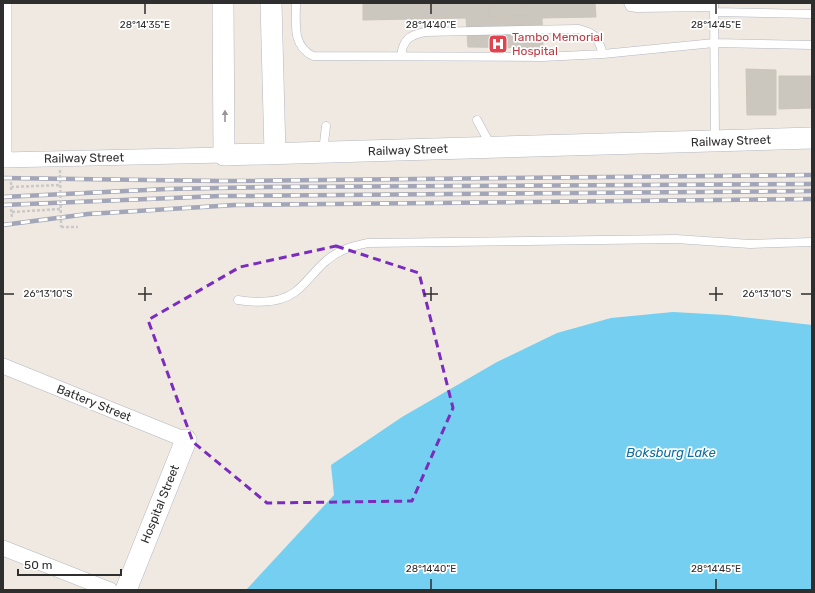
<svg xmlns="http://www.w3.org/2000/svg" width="815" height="593" font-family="Rubik,sans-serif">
	<rect width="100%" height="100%" fill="#efe9e1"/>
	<!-- water -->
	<path fill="#75cff0" d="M673,312L726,315L812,325V590H246L334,495L331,465L402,417L497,362L557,333L611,318Z"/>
	<!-- building -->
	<path fill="#cbc7bf" stroke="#cbc5ba" d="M363,3H489V17L528,15L527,3H595L596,17L542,18L543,48L468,47L466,18L363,20Z
		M489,3H527L528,15L489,17Z
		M746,69L776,70V115H747Z
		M779,76H812V108L779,109Z"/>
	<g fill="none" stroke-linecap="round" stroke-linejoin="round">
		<defs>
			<path id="lane" d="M296,3C296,24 292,46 313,56L543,57L603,54L714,43L812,45
				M628,3L630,7L637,8L714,7
				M714,3L715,140
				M714,12L812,14
				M401,56C403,40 409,35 425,32L578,29C595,33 598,37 603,54
				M477,120L491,146
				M323,152L326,126
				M238,300C257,303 279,304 295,292C307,283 315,270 326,261C338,250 353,246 368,243L676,239L750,244L812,242"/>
			<path id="street" d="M3,160L224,155
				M4,160V3
				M3,366L186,440
				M3,548L110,590"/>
			<path id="secondary" d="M223,3L224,155L812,138
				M271,3L275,153
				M126,590L186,440"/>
		</defs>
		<!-- lane casing -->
		<use href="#lane" stroke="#b4b7c1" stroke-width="9"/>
		<!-- street casing -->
		<use href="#street" stroke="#b4b7c1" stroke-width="16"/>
		<!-- secondary casing -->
		<use href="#secondary" stroke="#b4b7c1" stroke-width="22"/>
		<!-- path -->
		<path stroke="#c9c9c9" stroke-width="2.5" stroke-dasharray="3 2" stroke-linecap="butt" d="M11,187L60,185
			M11,190V182
			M11,209L12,218
			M12,212L60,209
			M61,227H78"/>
		<!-- lane -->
		<use href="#lane" stroke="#fff" stroke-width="8"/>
		<!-- street -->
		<use href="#street" stroke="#fff" stroke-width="15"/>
		<!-- secondary -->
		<use href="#secondary" stroke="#fff" stroke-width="21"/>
		<defs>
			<path id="rail" d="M3,178L221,181L812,175
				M3,197L167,189L268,187L812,184
				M3,205L220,196L812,191
				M3,225L88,214L235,205L812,199"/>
		</defs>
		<!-- rail casing -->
		<use href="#rail" stroke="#a3a6b8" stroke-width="4.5"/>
		<!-- rail -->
		<use href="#rail" stroke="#fff" stroke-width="3" stroke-dasharray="9" stroke-linecap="butt"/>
		<!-- path-bridge -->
		<path stroke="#c9c9c9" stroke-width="2.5" stroke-dasharray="3 2" stroke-linecap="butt" d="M60,170L61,227"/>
	</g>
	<!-- one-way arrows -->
	<defs><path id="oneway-solid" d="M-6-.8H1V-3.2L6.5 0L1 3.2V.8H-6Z"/></defs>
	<use fill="#969696" href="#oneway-solid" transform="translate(225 116) rotate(-90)"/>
	<!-- marked area -->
	<path fill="none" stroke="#7b2cbf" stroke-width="3" stroke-dasharray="8 5" stroke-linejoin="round" d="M336,246L419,273L453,408L412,501L267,503L193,442L148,320L240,267Z"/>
	<!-- ticks -->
	<path fill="none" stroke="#2e2e2e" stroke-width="1.5" d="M145,4V14M431,4V14M716,4V14M145,287V301M431,287V301M716,287V301M4,294H14M138,294H152M424,294H438M709,294H723M801,294H811M431,579V589M716,579V589"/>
	<!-- icons -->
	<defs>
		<symbol id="hospital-square" viewBox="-11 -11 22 22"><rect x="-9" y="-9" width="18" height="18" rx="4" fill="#e0444e" stroke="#fff"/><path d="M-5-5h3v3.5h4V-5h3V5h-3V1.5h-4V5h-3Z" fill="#fff"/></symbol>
	</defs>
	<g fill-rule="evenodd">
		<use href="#hospital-square" x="487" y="33" width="22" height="22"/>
	</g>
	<g text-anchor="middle" stroke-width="3.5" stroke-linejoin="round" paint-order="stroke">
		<!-- health labels -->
		<g font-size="12" fill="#be3a42" stroke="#fff" text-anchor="start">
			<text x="512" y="41">Tambo Memorial<tspan x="512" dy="14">Hospital</tspan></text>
		</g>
		<!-- street labels -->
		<g font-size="12" fill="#2e2e2e" stroke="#fff">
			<text transform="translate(731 141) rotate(-2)" y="4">Railway Street</text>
			<text transform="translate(408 150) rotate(-2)" y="4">Railway Street</text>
			<text transform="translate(84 158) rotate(-1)" y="4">Railway Street</text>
			<text transform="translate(94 403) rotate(22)" y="4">Battery Street</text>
			<text transform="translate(160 504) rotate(-68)" y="4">Hospital Street</text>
		</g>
		<!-- water labels -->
		<g font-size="13" font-style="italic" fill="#0d6fa3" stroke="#fff">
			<text x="671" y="457">Boksburg Lake</text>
		</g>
	</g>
	<g font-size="10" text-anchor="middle" fill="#2e2e2e" stroke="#fff" stroke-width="3.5" stroke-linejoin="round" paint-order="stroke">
		<text x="145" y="28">28°14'35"E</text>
		<text x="431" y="28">28°14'40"E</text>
		<text x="716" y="28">28°14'45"E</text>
		<text x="48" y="297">26°13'10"S</text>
		<text x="767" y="297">26°13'10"S</text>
		<text x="431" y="572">28°14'40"E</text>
		<text x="716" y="572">28°14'45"E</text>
	</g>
	<!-- border -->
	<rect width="815" height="593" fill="none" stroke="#2e2e2e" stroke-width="8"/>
	<!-- scale -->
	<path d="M18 569v6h103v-6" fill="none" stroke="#2e2e2e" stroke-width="2"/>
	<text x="24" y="569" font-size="12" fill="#2e2e2e" stroke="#ffffff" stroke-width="3" paint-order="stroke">50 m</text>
</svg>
